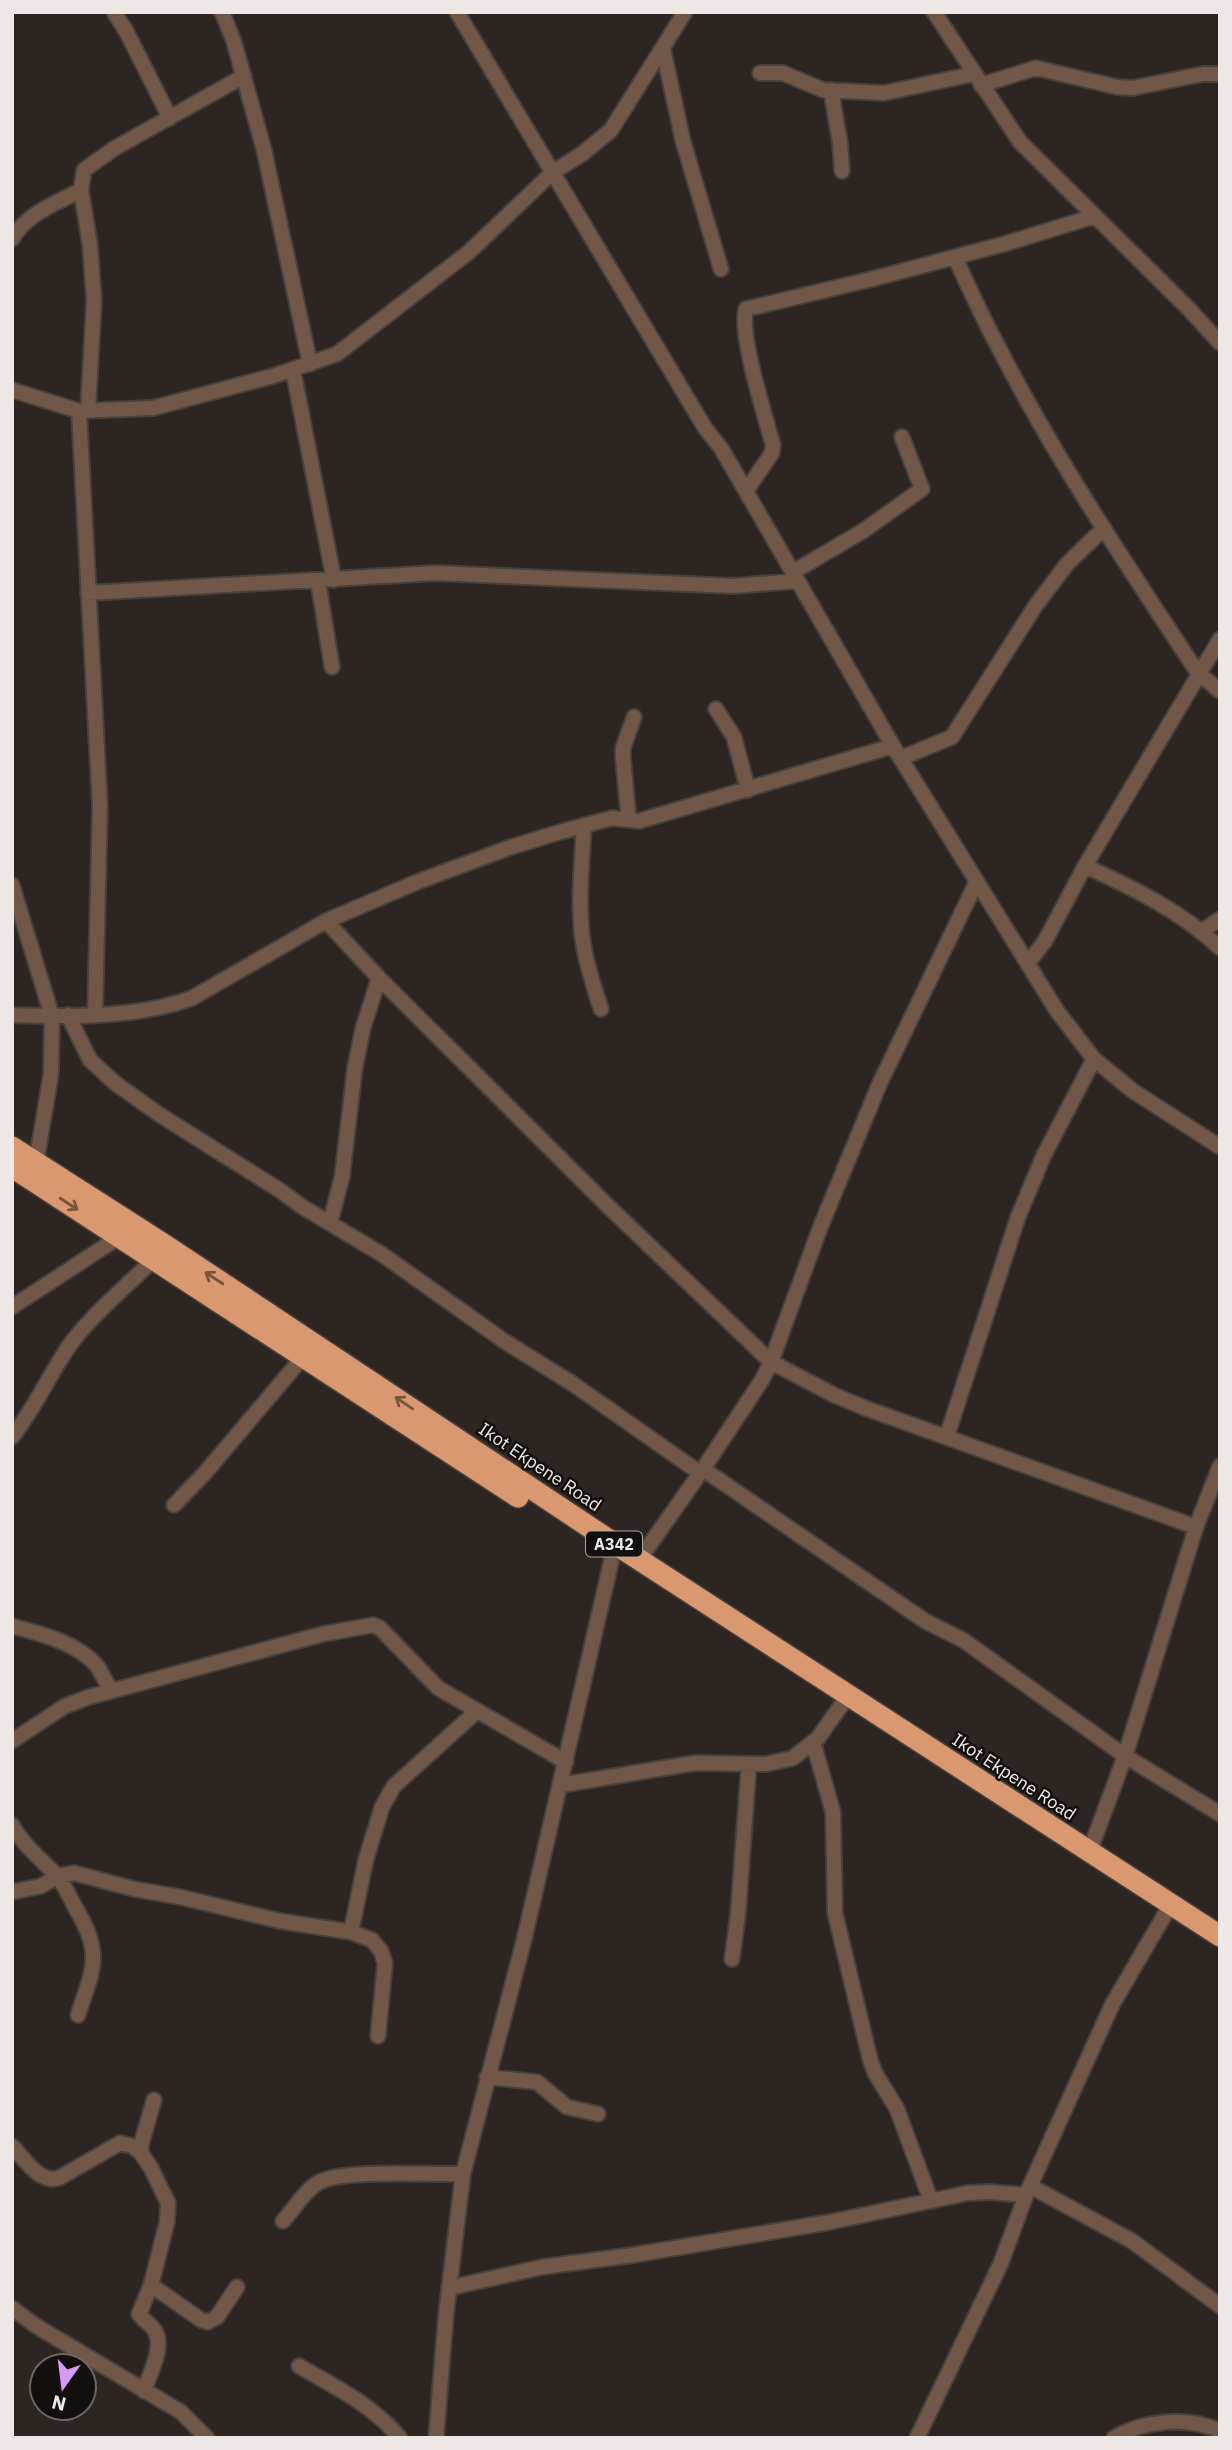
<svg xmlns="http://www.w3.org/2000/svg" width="1232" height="2450" font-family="'IBM Plex Sans',sans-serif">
	<rect width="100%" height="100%" fill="#2d2521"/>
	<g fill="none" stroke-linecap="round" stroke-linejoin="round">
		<defs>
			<path id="minor" d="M114,12L126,31L170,118
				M222,12L234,42L264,150L310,364
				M457,12L705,428L721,448L893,746L1057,1011L1094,1059L1133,1091L1220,1147
				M934,12L1020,142L1189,309L1220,343
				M663,49L683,141L721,269
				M760,73H783L823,90L884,93L973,74
				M981,85L1036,68L1117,87L1132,88L1203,74H1220
				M831,90L840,143L842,171
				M12,239C27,213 55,204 81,190
				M955,257C1020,405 1109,539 1198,673L1220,691
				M293,370L334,580
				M12,390L79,411L153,408L273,376L337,354L469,252L553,172L582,154L611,130L685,12
				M88,410L94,301L90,245L81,190L84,170L115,148L244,76
				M79,411L100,806L95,1014
				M746,491L772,453L773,445C765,416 739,334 746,309L872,279L1004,244L1095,216
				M793,572L863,531L922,489L902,437
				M318,581L332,667
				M88,593L436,573L733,586L797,581
				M716,709L734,737L748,790
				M901,758L952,737L1036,605L1067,564L1103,529
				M629,820L623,759V748L634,717
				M584,825C582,861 578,899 582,935C585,960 593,984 601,1009
				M1085,866C1133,888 1181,911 1220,948
				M12,885L52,1016L51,1074L36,1163
				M326,921L379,978L609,1207L771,1362L834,1395L865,1408L1196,1527
				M1202,931L1220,919
				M1028,963L1045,941L1085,866L1220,639
				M12,1015C69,1017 138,1018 192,998L326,921L417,882L511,847L560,832L612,818L639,821L893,746
				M68,1015L90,1060L115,1083L160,1115L281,1191L301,1206L383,1255L504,1341L573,1384L700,1473
				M330,1223L342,1177L355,1067L363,1028L379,978
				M12,1307L119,1237
				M947,1436L1018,1217L1044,1155L1094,1059
				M12,1437C34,1409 48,1378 67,1349C86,1320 128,1285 154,1259
				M703,1469L925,1621L963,1640L1125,1756L1220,1814
				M174,1505L204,1474L303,1357
				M639,1560L703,1469L762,1380L771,1362L820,1228L879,1085L977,881
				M12,1626C41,1634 76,1642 97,1666C102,1673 106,1683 111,1690
				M12,1741L65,1706L89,1697L323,1634L373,1625L380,1628L438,1688L566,1762
				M813,1742L833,1812L835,1913L870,2059L875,2073L897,2109L931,2201
				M561,1785L695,1763L766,1764L793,1758L818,1738L848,1696
				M12,1825C23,1845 40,1858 55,1874C64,1883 69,1896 75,1907C103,1953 94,1967 78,2015
				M1089,1853L1125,1756L1196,1527L1220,1466
				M12,1892L41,1886L58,1876L74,1873L134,1889L180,1897L280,1921L351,1932L372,1940L381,1951L385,1963L378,2036
				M351,1932L366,1859L382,1807L394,1786L477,1711
				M732,1959L738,1914L749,1764
				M487,2077L537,2082L567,2107L598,2114
				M12,2146C25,2159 39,2184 59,2178L120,2143L132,2146L141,2153
				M1030,2186L1132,2241L1220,2306
				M283,2221C293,2210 303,2193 316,2184C339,2168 431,2175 463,2174
				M151,2285L201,2320L208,2322L217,2317L237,2287
				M449,2288L542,2267L633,2255L830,2222L968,2193L989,2192L1026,2195
				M12,2308L36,2326L181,2412L207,2438
				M299,2366C335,2387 373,2405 400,2438
				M144,2391C149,2375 165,2346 155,2331C151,2324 144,2321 139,2314L151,2285L167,2222L168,2203L151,2168L141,2153V2145L154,2100
				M436,2438L446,2314L463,2174L524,1940L612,1558
				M917,2438L1001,2263L1026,2195L1112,2005L1171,1904
				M1114,2438C1144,2420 1188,2416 1220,2431"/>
			<path id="highway" d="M12,1147L165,1245L615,1544L1220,1936
				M12,1167L518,1497"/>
		</defs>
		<!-- minor casing -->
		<use href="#minor" stroke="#48403c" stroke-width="18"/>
		<!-- highway casing -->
		<use href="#highway" stroke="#48403c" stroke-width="24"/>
		<!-- minor -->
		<use href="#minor" stroke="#715747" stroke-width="14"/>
		<!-- highway -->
		<use href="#highway" stroke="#d9986f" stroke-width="21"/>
	</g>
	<!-- one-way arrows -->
	<defs><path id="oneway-shaft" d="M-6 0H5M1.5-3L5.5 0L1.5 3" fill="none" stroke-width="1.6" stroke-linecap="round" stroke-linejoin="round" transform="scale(1.75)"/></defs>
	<g stroke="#76543e">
		<use href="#oneway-shaft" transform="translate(69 1204) rotate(33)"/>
		<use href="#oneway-shaft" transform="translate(214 1278) rotate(-147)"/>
		<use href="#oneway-shaft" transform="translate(404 1403) rotate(-146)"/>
	</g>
	<g text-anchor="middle" stroke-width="5" stroke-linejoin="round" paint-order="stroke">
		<!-- shield labels -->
		<rect fill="#120f0d" stroke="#aba7a4" stroke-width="2" x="586" y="1531.5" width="56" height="25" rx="5"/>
		<g font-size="16" font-weight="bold" fill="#ede8e5">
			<text x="614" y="1550">A342</text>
		</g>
		<!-- street labels -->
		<g font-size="18" fill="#ede8e5" stroke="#120f0d">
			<text transform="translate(540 1467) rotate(34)" y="6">Ikot Ekpene Road</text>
			<text transform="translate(1014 1777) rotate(33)" y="6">Ikot Ekpene Road</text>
		</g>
	</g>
	<!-- border -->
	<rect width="1232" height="2450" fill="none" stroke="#ede8e5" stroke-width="28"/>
	<!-- north arrow -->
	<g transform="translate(63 2387) rotate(194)"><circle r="33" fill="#120f0d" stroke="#6a6663" stroke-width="2"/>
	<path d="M0-5L12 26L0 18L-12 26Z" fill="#d69bf9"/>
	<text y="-10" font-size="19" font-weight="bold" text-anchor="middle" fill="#ede8e5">N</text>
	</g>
</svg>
